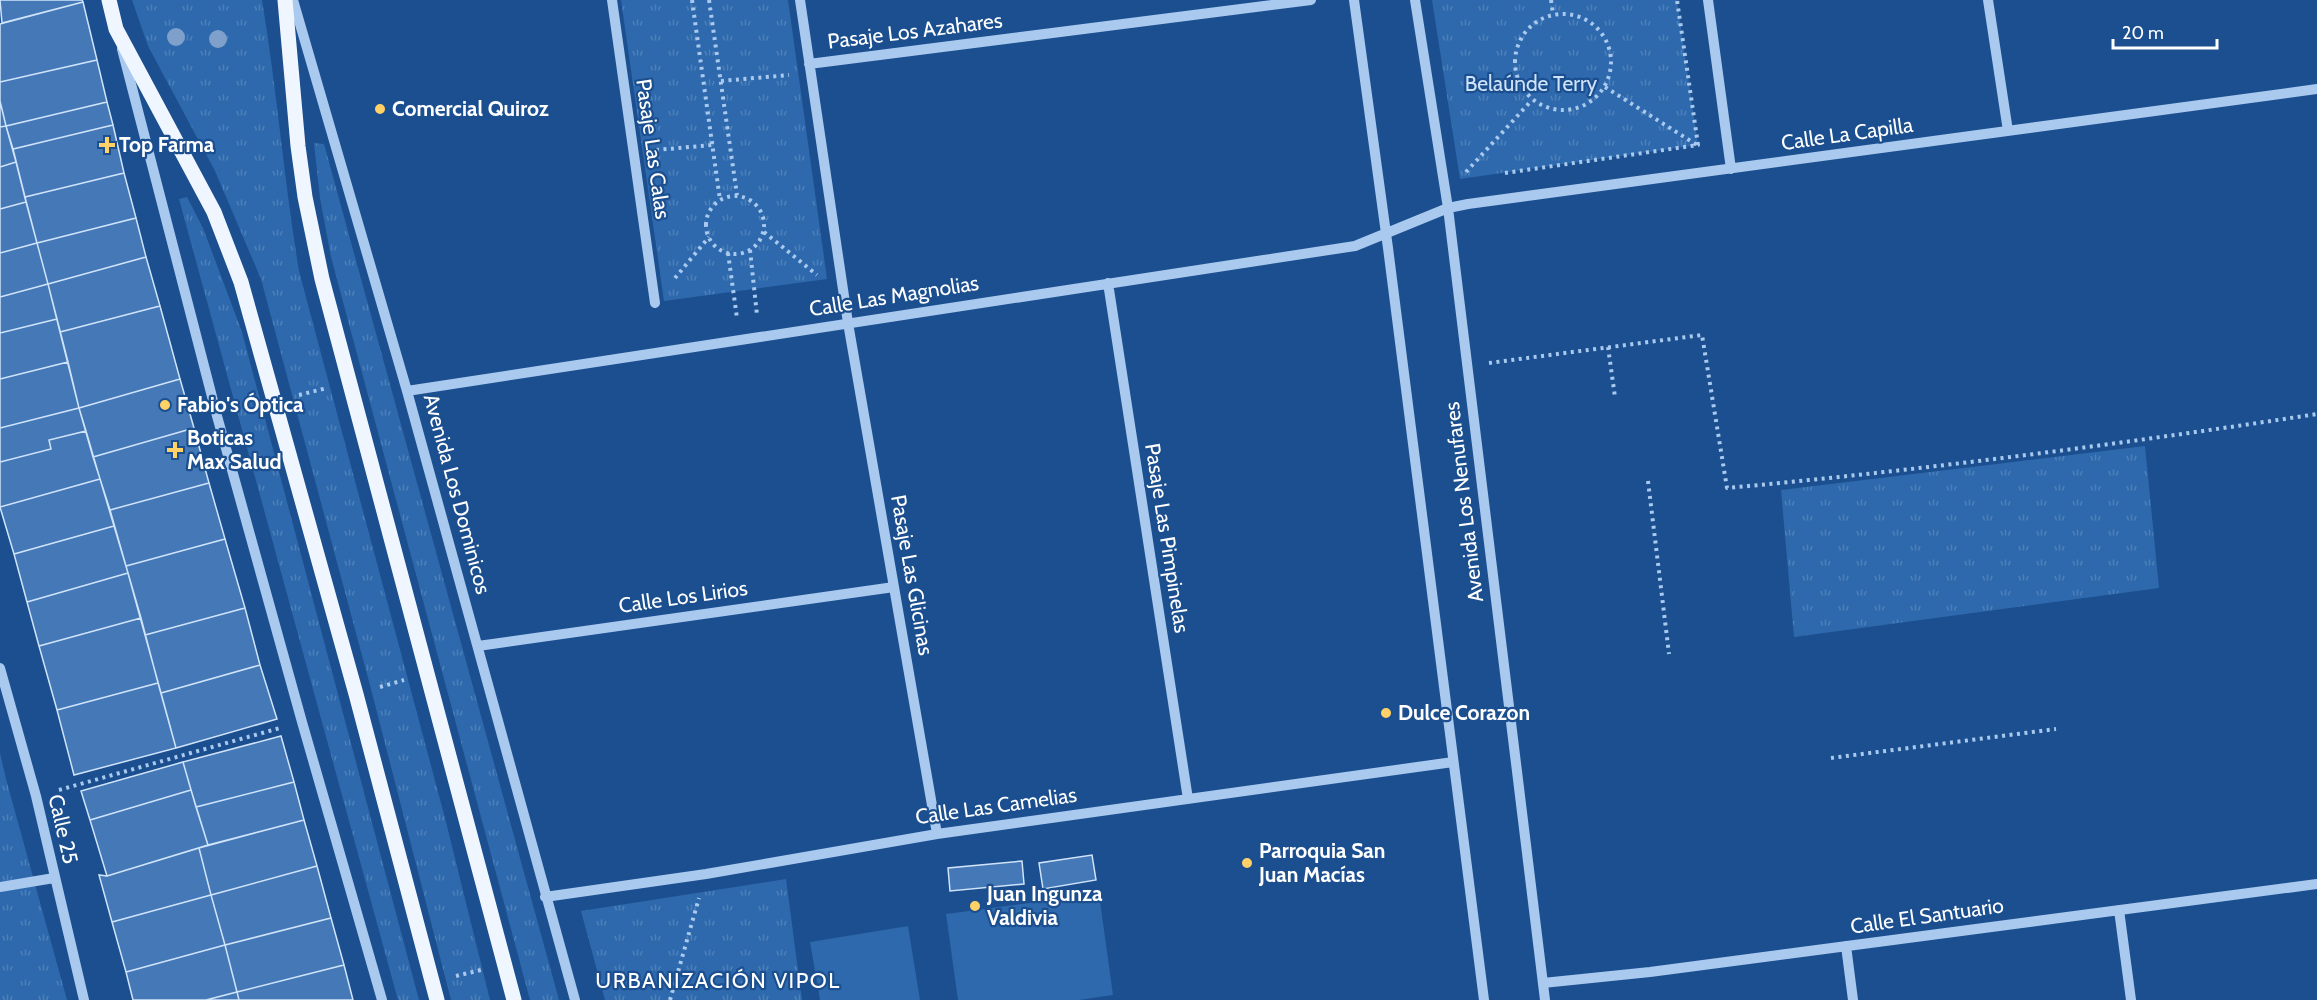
<svg xmlns="http://www.w3.org/2000/svg" width="2317" height="1000" font-family="Cabin,sans-serif">
	<defs>
		<pattern id="grass-tufts" width="24" height="20" patternUnits="userSpaceOnUse" patternTransform="scale(1.5)"><rect width="24" height="20" fill="#2e69ad"/><path d="M3 7l-1-3M5 7V3M7 7l1-3M15 17l-1-3M17 17v-4M19 17l1-3" fill="none" stroke="#4d80b9"/></pattern>
	</defs>
	<rect width="100%" height="100%" fill="#1b4f8f"/>
	<!-- grass -->
	<path fill="url(#grass-tufts)" d="M132,0H262C277,90 284,181 299,271L446,822L490,1000H451L371,689L261,279L215,171L148,46Z
		M621,0H788L827,279L664,301Z
		M1432,0H1677L1698,145L1460,179Z
		M314,143L324,144L559,1000H530L331,257L320,198Z
		M187,197L203,228L242,332L419,1000H398L179,199Z
		M2145,446L2159,588L1794,637L1781,490Z
		M0,753L6,779L67,1000H0Z
		M786,879L802,1000H605L581,911Z"/>
	<!-- pitch -->
	<path fill="#2e69ad" d="M1099,894L1113,995L1079,1000H958L946,914Z
		M908,926L920,1000H820L810,942Z"/>
	<!-- building -->
	<path fill="#4478b7" stroke="#cfe3fa" stroke-width="1.5" d="M0,0H82L83,2L2,23Z
		M83,2L97,60L0,82V24Z
		M97,60L107,102L6,126L0,101V82Z
		M0,101L6,126L0,127Z
		M107,102L113,125L13,149L6,126Z
		M113,125L124,173L25,197L13,149Z
		M6,126L16,162L0,167V127Z
		M16,162L26,202L0,209V167Z
		M124,173L136,218L37,243L25,197Z
		M26,202L37,243L0,253V209Z
		M136,218L146,257L48,284L37,243Z
		M37,243L48,284L0,297V253Z
		M146,257L160,306L60,332L48,284Z
		M48,284L57,319L0,333V297Z
		M160,306L180,379L79,408L60,332Z
		M57,319L68,362L0,379V333Z
		M68,362L79,408L0,428V379Z
		M180,379L194,428L93,457L79,408Z
		M79,408L86,431L49,440L51,449L0,462V428Z
		M194,428L209,483L110,510L93,457Z
		M86,431L100,479L0,507V462L51,449L49,440Z
		M100,479L114,526L14,554L0,507Z
		M209,483L225,539L126,566L110,510Z
		M114,526L128,573L27,602L14,554Z
		M225,539L245,608L145,635L126,566Z
		M128,573L141,618L39,646L27,602Z
		M245,608L260,665L161,693L145,635Z
		M141,618L158,683L57,710L39,646Z
		M260,665L277,719L176,748L161,693Z
		M158,683L176,748L74,775L57,710Z
		M281,736L294,782L196,807L183,762Z
		M183,762L191,790L90,820L81,791Z
		M294,782L304,820L208,845L196,807Z
		M191,790L208,845L107,876L90,820Z
		M304,820L317,866L211,895L199,848Z
		M199,848L211,895L112,922L99,875L107,876Z
		M1092,855L1096,880L1043,889L1039,863Z
		M1022,861L1024,884L950,891L948,868Z
		M317,866L331,918L225,945L211,895Z
		M211,895L225,945L126,972L112,922Z
		M331,918L344,965L237,992L225,945Z
		M225,945L237,992L206,1000H133L126,972Z
		M344,965L353,1000H239L237,992Z
		M237,992L239,1000H206Z"/>
	<g fill="none" stroke-linecap="round" stroke-linejoin="round">
		<!-- path -->
		<path stroke="#a9c9ee" stroke-width="4" stroke-dasharray="3 4.5" stroke-linecap="butt" d="M692,0L720,200
			M709,0L737,195
			M1551,0L1553,14
			M1515 62a48 48 0 1 1 96 0a48 48 0 1 1-96 0Z
			M721,81L789,75
			M1605,87L1697,145
			M656,150L712,145
			M1466,172L1532,100
			M1505,173L1698,145L1677,0
			M706 225a29 29 0 1 1 58 0a29 29 0 1 1-58 0Z
			M764,232L817,275
			M750,250L757,315
			M728,253L737,318
			M675,278L709,237
			M1608,347L1615,397
			M1489,363L1702,335L1727,488C1924,470 2121,444 2317,414
			M299,395L327,388
			M1648,481L1669,654
			M380,687L404,680
			M1831,758L2056,729
			M59,790L280,728
			M456,976L481,970
			M670,1000L699,898"/>
		<!-- minor -->
		<path stroke="#a9c9ee" stroke-width="10" d="M293,0L407,391L575,1000
			M612,0L655,303
			M800,0L848,323L937,834
			M1354,0L1388,248L1484,1000
			M1415,0L1448,208L1545,1000
			M1708,0L1731,169
			M1988,0L2008,131
			M122,49L217,416L302,722L382,1000
			M809,64L1311,0
			M1108,283L1188,799
			M407,391L1355,246L1448,208L1468,204L2317,89
			M478,646L894,587
			M0,668L36,796L84,1000
			M0,887L54,878
			M545,897L706,874L937,834L1453,762
			M2119,910L2131,1000
			M1846,946L1853,1000
			M1543,983L1650,972L2317,884"/>
		<!-- major -->
		<path stroke="#f0f6ff" stroke-width="15" d="M109,0L116,29L214,212L241,282L356,694L437,1000
			M285,0L298,146L305,197L322,279L514,1000"/>
	</g>
	<!-- trees -->
	<g fill="#7ea0ca">
		<circle cx="176" cy="37" r="9"/>
		<circle cx="218" cy="39" r="9"/>
	</g>
	<!-- markers -->
	<g fill="#ffd166" stroke="#1b4f8f" stroke-width="2">
		<circle cx="380" cy="109" r="6"/>
		<path d="M104 136h6v6h6v6h-6v6h-6v-6h-6v-6h6z"/>
		<circle cx="165" cy="405" r="6"/>
		<path d="M172 441h6v6h6v6h-6v6h-6v-6h-6v-6h6z"/>
		<circle cx="1386" cy="713" r="6"/>
		<circle cx="1247" cy="863" r="6"/>
		<circle cx="975" cy="906" r="6"/>
	</g>
	<g text-anchor="middle" stroke-width="4.5" stroke-linejoin="round" paint-order="stroke">
		<!-- street labels -->
		<g font-size="21" fill="#fff" stroke="#1b4f8f">
			<text transform="translate(915 31) rotate(-7)" y="7">Pasaje Los Azahares</text>
			<text transform="translate(1847 134) rotate(-8)" y="7">Calle La Capilla</text>
			<text transform="translate(653 149) rotate(82)" y="7">Pasaje Las Calas</text>
			<text transform="translate(894 296) rotate(-9)" y="7">Calle Las Magnolias</text>
			<text transform="translate(457 494) rotate(75)" y="7">Avenida Los Dominicos</text>
			<text transform="translate(1464 502) rotate(-97)" y="7">Avenida Los Nenufares</text>
			<text transform="translate(1167 538) rotate(81)" y="7">Pasaje Las Pimpinelas</text>
			<text transform="translate(912 575) rotate(80)" y="7">Pasaje Las Glicinas</text>
			<text transform="translate(683 597) rotate(-8)" y="7">Calle Los Lirios</text>
			<text transform="translate(996 806) rotate(-8)" y="7">Calle Las Camelias</text>
			<text transform="translate(63 829) rotate(77)" y="7">Calle 25</text>
			<text transform="translate(1927 916) rotate(-8)" y="7">Calle El Santuario</text>
		</g>
		<!-- park labels -->
		<g font-size="21" fill="#cfe3fa" stroke="#1b4f8f">
			<text x="1531" y="91">Belaúnde Terry</text>
		</g>
		<!-- poi labels -->
		<g font-size="21" font-weight="bold" fill="#fff" stroke="#1b4f8f" text-anchor="start">
			<text x="392" y="116">Comercial Quiroz</text>
			<text x="119" y="152">Top Farma</text>
			<text x="177" y="412">Fabio's Óptica</text>
			<text x="187" y="445">Boticas<tspan x="187" dy="24">Max Salud</tspan></text>
			<text x="1398" y="720">Dulce Corazon</text>
			<text x="1259" y="858">Parroquia San<tspan x="1259" dy="24">Juan Macías</tspan></text>
			<text x="987" y="901">Juan Ingunza<tspan x="987" dy="24">Valdivia</tspan></text>
		</g>
		<!-- neighbourhood labels -->
		<g font-size="22" letter-spacing="1.5" fill="#fff" stroke="#1b4f8f">
			<text x="718" y="988">URBANIZACIÓN VIPOL</text>
		</g>
	</g>
	<!-- scale -->
	<path d="M2113 39v9h104v-9" fill="none" stroke="#ffffff" stroke-width="3"/>
	<text x="2122" y="39" font-size="18" fill="#ffffff" stroke="#1b4f8f" stroke-width="4.5" paint-order="stroke">20 m</text>
</svg>
